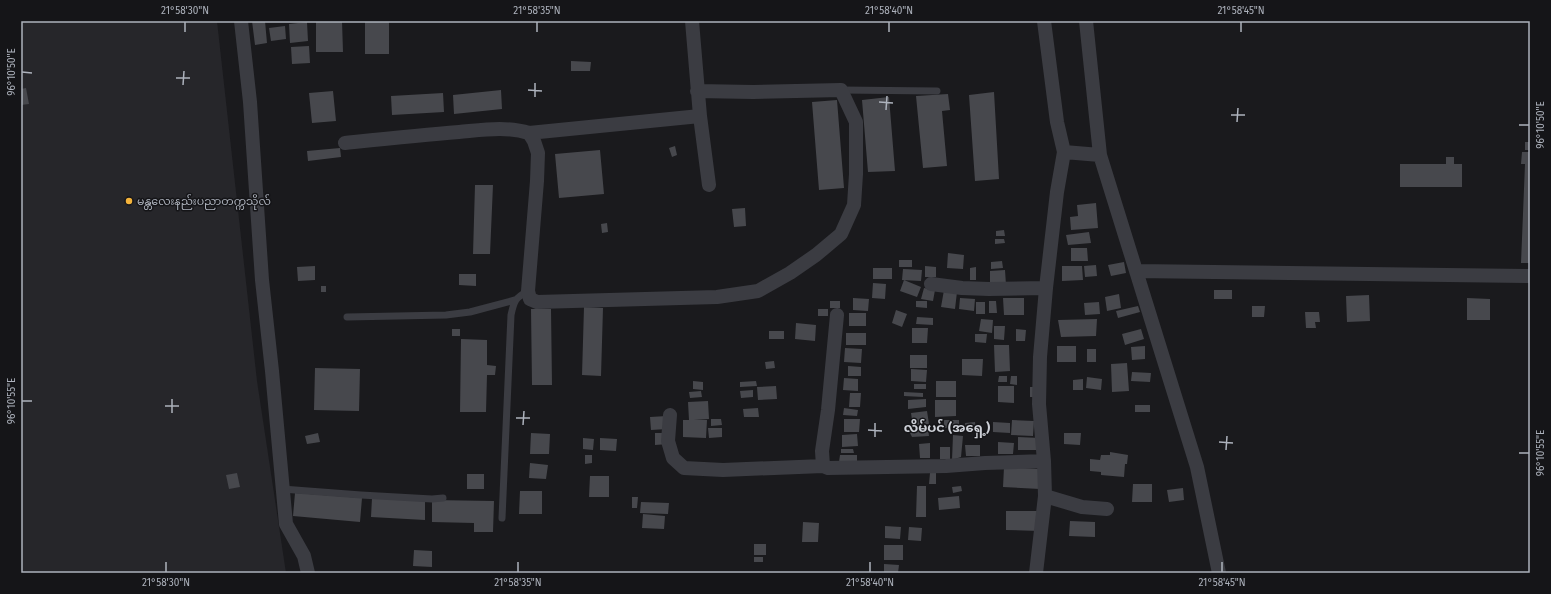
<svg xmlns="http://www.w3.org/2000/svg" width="1551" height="594" font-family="'Fira Sans','Noto Sans Myanmar',sans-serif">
	<rect width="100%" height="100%" fill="#1a1a1d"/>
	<!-- built -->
	<path fill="#26262a" d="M21,21H217L257,381L286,573H21Z"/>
	<!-- building -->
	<path fill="#47484d" d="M252,21H265L267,43L255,45Z
		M316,21H342L343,52H316Z
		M365,21H389V54H365Z
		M307,22L308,41L290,43L289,24Z
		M285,26L286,39L271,41L269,28Z
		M309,46L310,63L292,64L291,47Z
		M571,61L591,62L590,71H571Z
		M26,88L29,104L21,105V89Z
		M501,90L502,109L454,114L453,95Z
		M333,91L336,121L312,123L309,93Z
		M994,92L999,179L975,181L969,95Z
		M443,93L444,112L392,115L391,96Z
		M948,94L950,110L942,111L947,166L923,168L916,96Z
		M889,97L895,171L868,172L862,100Z
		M837,100L844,188L819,190L812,102Z
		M1525,142H1530V150H1525Z
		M675,146L677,155L672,157L669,148Z
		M340,148L341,157L308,161L307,151Z
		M600,150L604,194L559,198L555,154Z
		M1522,152H1530V263H1521L1525,164H1521Z
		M1446,157H1454V164H1462V187H1400V164H1446Z
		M475,185H493L490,254H473Z
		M1096,203L1098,228L1071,230L1070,217L1078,216L1077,205Z
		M745,208L746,226L734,227L732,209Z
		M607,223L608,232L602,233L601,224Z
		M1004,230L1005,236H996V231Z
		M1089,232L1091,243L1068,245L1066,235Z
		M995,239H1004L1005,243L995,244Z
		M1071,248H1087L1088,261H1071Z
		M948,253L964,255L963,269L947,268Z
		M899,260H912V267H899Z
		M1002,261L1003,268L991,269V262Z
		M1124,262L1126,273L1111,276L1108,265Z
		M1096,265L1097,276L1085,277L1084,266Z
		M315,266V280L298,281L297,267Z
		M925,266L936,267V277H925Z
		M1062,266H1082L1083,280L1062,281Z
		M976,267V280H970V268Z
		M873,268H892V279H873Z
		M903,269L922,270L921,281L902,280Z
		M1005,270L1006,285H990V271Z
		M459,274H476V286L459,285Z
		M904,280L921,287L917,297L900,291Z
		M873,283L886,284L885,299L872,298Z
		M321,286H326V292H321Z
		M924,288L935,290L933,301L921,299Z
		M944,290L957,292L955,309L941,307Z
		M1214,290H1232V299H1214Z
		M1119,294L1121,308L1107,311L1105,297Z
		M1369,295L1370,321L1347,322L1346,296Z
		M853,298L869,299L868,311L853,310Z
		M960,298L975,299L974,311L959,309Z
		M1003,298H1024V315H1004Z
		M1467,298L1490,299V320H1467Z
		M830,301H840V308H830Z
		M916,301H927V308L916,307Z
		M989,301H996L997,313H989Z
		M976,302H985V314H976Z
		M1099,302L1100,314L1085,315L1084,303Z
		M1138,306L1140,312L1118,318L1116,311Z
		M1252,306H1265L1264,317H1252Z
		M584,307L603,308L601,376L582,375Z
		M531,309H551L552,385H532Z
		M818,309H828V316H818Z
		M896,310L907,314L902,327L892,323Z
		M1305,312H1319L1320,322H1315L1316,328H1306Z
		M849,313H866V326H849Z
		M917,317L933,318V325L916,324Z
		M981,319L993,320L992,333L979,331Z
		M1097,319L1096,336L1061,337L1058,320Z
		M796,323L816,325L815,341L795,339Z
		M994,326H1005L1004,340L994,339Z
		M912,328H928L927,343H912Z
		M452,329H460V336H452Z
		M1016,329L1026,330L1025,341H1016Z
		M1141,329L1144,339L1125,345L1122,334Z
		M769,331H784V339H769Z
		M846,333H866V345H846Z
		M975,334H987L986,343L975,342Z
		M461,339L487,340V365L496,366L495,375H487L486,412H460Z
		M994,345H1009L1010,371L995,372Z
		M1057,346H1076V362H1057Z
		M1145,346V359L1132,360L1131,347Z
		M845,348L862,349L861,363L844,362Z
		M1087,349H1096V362H1087Z
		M910,355H927V368H910Z
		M962,359H983L982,376L962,375Z
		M774,361L775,368L766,369L765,362Z
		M1127,363L1129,391L1112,392L1111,364Z
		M848,366L861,367V376H848Z
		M315,368L360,369L359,411L314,410Z
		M911,369L927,370L926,382L911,381Z
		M1132,372L1151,373L1150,382L1131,381Z
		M999,376H1007V382H998Z
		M1011,376H1017V385L1010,384Z
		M1087,377L1102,379L1101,390L1086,388Z
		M844,378L858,379V391L843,390Z
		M1083,379V390H1073V380Z
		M693,381L703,382V390L693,389Z
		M756,381L757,386L740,387V382Z
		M936,381H956V397H936Z
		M914,384H926V389H914Z
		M776,386L777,399L758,400L757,387Z
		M998,386H1014V403L998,402Z
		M1030,387H1036L1037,397H1030Z
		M753,390V397L741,398L740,391Z
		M701,391L702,397L690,398L689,392Z
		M904,392L923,393V397L904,396Z
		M850,393H861L860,407H849Z
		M926,399V407L908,409V400Z
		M935,400H956V416L935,417Z
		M708,401L709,419L694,420H707L706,438L683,437V420H689L688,402Z
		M1135,405H1150V412H1135Z
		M758,408L759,417H744L743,409Z
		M844,408L858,410L857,416L843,415Z
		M927,411L929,424L913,426L911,413Z
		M667,416V429L651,430L650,417Z
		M711,419H721L722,425L711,426Z
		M844,419H860L859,432H844Z
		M944,420H959V427L944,428Z
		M1012,420L1034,421L1033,436L1011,435Z
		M975,422L976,431L966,432L965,423Z
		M993,422L1010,423V433L993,432Z
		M708,428H722V437L709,438Z
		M928,428L929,436L912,437L908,429Z
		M318,433L320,442L307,444L305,436Z
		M531,433L550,434L549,454H530Z
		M655,433H667L668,444L655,445Z
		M1064,433H1081L1080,445L1064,444Z
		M857,434L858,446L842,447V435Z
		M953,435L963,436L961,457L952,460Z
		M1018,437L1040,438V450H1018Z
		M583,438L594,439L593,450L583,449Z
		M600,438L617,439L616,451L600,450Z
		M998,442L1014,443L1013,454H998Z
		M930,443V458H920L919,444Z
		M965,445H980V456H966Z
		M940,447H950V459H940Z
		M841,449H853L854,453H841Z
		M1110,452L1128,455L1127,464H1125L1124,477L1101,475V472L1090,471V459L1100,460L1101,455H1110Z
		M585,455H592V463L585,464Z
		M840,455H857V463L839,462Z
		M530,463L548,465L546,479L529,478Z
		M1004,467L1041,469L1040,489L1003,487Z
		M237,473L240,487L229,489L226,475Z
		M930,473H936V484H929Z
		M467,474H484V489H467Z
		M590,476H609V497H589Z
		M1133,484H1152V502H1132Z
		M917,486H926V517H916Z
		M961,486L962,491L953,493L952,487Z
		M1183,488L1184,500L1169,502L1167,490Z
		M520,491H542V514H519Z
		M295,493L362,498L360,522L293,516Z
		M959,496L960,508L939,510L938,498Z
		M632,497H638L637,508H632Z
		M372,498L425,500V520L371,517Z
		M432,500L494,501L493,532H474V523L432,522Z
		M641,502L669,503L668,514L640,513Z
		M1006,511H1040V531L1006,530Z
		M643,514L665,516L664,529L642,528Z
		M1070,521L1095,522V537L1069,536Z
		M803,522L819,523L818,542H802Z
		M885,526L901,527L900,539L885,538Z
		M909,527L922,528L921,541L908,540Z
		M754,544H766V555H754Z
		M884,545H903V560H884Z
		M414,550L432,551V567L413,566Z
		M754,557H763V562H754Z
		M884,564L899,565L898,573H884Z"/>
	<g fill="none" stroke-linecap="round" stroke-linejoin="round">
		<!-- service -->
		<path stroke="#3b3c42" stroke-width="7" d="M841,90L937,91
			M347,317L446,315L470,312L515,300
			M282,489L361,495L432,499L443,498
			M502,518L511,315C514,301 515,298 528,291"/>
		<!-- minor -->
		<path stroke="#3b3c42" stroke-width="14" d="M241,21L250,102L262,280L272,371L286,524L304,556L308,573
			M692,21L700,116L709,185
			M1044,21L1057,122L1064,152L1100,155L1197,467L1219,573
			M1086,21L1100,155
			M529,133L700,116
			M345,143C383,139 420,135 459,132C482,130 507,126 529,133L534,141L538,153L537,181L528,291L530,299L537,302L717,297L758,291L790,273L816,255L841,234L854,205L856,174V122L841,90L753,92L697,91
			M1136,271L1530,276
			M931,284L962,288L989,289L1046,288
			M837,315L828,410L822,451L823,466L828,468L946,466L985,463L1044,461
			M670,415L668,441L673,458L684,468L723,470L823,466
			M1045,496L1082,507L1107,509
			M1036,573L1045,496L1044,461L1039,404L1040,357L1046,288L1057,192L1064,152"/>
	</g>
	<!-- ticks -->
	<path fill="none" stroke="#adb2bc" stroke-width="1.5" d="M185,32V22M537,32V22M889,32V22M1241,32V22M22,72L32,73M176,78H190M183,85L184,71M528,90L542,91M535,97V83M879,102L893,103M886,110L887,96M1231,115H1245M1237,122L1238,108M1519,125H1529M22,401H32M165,406H179M172,413V399M516,418H530M523,425L524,411M868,430L882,431M875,437V423M1219,442L1233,443M1226,450L1227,436M1519,453H1529M166,572V562M518,572V562M870,572V562M1222,572V562"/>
	<!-- markers -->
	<circle fill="#f4b33b" stroke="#151518" stroke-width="1.5" cx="129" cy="201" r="4"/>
	<g text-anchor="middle" stroke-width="3" stroke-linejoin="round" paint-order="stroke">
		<!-- poi labels -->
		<g font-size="11" fill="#adb2bc" stroke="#151518" text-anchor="start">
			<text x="137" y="205">မန္တလေးနည်းပညာတက္ကသိုလ်</text>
		</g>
		<!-- quarter labels -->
		<g font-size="13" font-weight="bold" fill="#ced1d8" stroke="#151518">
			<text x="947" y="432">လိမ်ပင် (အရှေ့)</text>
		</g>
	</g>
	<!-- border -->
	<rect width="1551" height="594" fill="none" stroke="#151518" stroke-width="44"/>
	<rect x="22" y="22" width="1507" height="550" fill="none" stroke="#adb2bc" stroke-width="1.5"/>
	<g font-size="10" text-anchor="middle" fill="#adb2bc">
		<text x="185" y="14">21°58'30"N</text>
		<text x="537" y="14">21°58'35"N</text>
		<text x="889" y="14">21°58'40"N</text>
		<text x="1241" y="14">21°58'45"N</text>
		<text transform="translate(11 72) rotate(-90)" y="4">96°10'50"E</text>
		<text transform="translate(1540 125) rotate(-90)" y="4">96°10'50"E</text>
		<text transform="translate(11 401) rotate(-90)" y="4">96°10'55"E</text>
		<text transform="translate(1540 453) rotate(-90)" y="4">96°10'55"E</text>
		<text x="166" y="586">21°58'30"N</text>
		<text x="518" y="586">21°58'35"N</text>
		<text x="870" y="586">21°58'40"N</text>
		<text x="1222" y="586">21°58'45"N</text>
	</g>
</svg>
